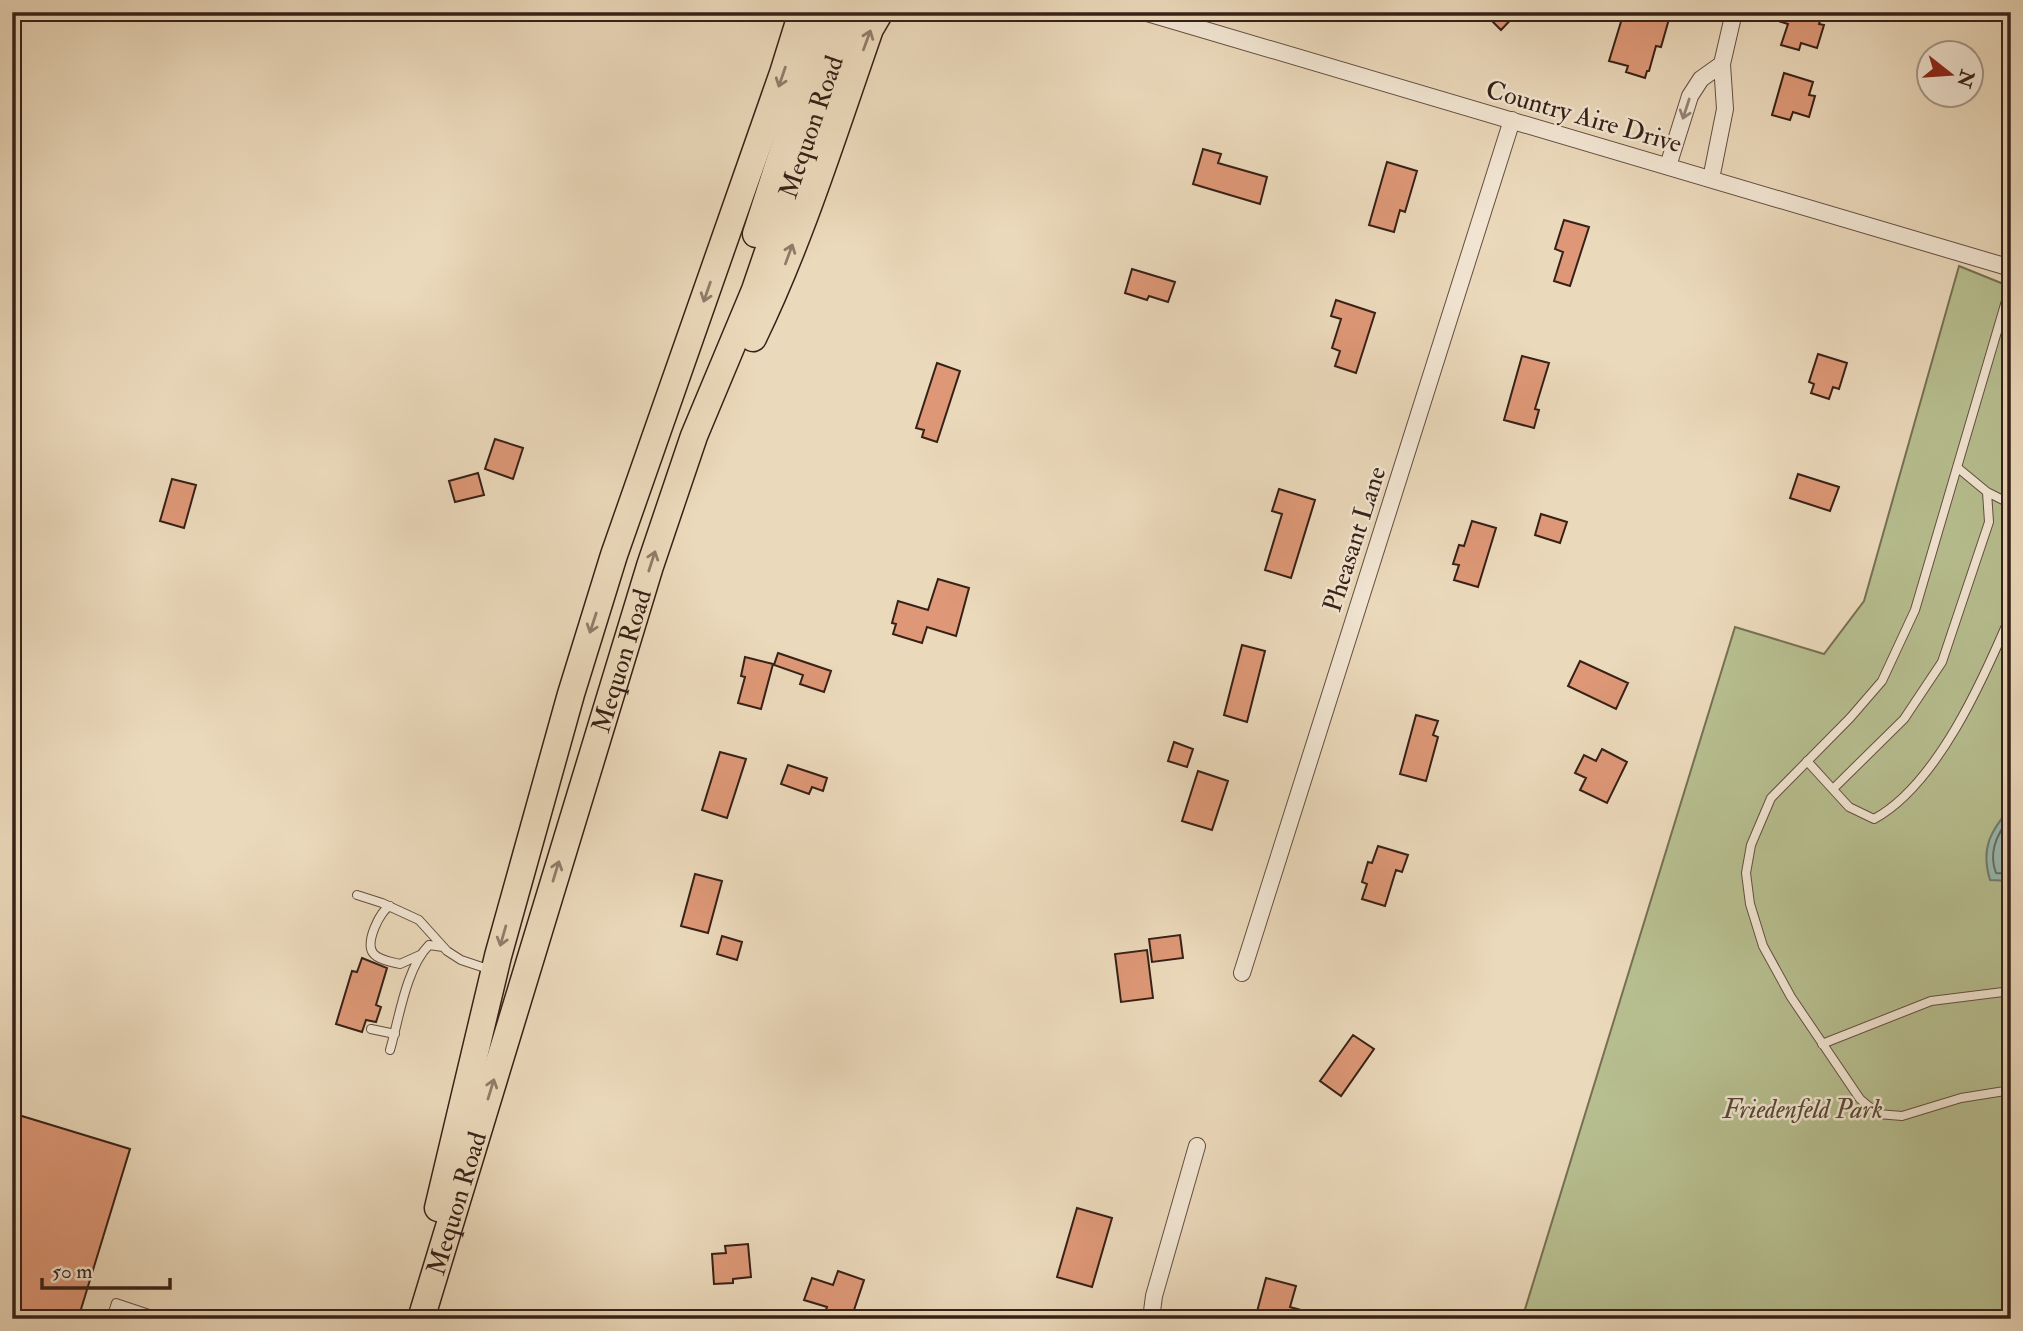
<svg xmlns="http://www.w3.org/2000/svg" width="2023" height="1331" font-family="'IM FELL Double Pica',serif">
	<rect width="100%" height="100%" fill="#ebd9bb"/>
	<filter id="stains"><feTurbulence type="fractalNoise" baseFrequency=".00286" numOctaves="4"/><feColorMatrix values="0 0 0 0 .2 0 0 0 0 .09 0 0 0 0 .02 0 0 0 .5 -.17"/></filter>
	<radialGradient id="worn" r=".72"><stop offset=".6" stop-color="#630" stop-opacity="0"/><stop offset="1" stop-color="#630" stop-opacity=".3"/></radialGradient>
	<!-- green -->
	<path fill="#b7bf90" stroke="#777054" stroke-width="2" d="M1959,266L2011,287V1319H1522L1735,627L1824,654L1864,601Z"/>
	<!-- water -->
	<path fill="#98bab1" stroke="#717c73" stroke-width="2" d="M2011,806V881L1990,880C1980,847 1991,832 2011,806Z"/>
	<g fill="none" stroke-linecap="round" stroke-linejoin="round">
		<!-- shore -->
		<path stroke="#686d64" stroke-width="2" d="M2011,817C1997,833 1988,852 1996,873L2011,874"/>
	</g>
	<!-- building -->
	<path fill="#de9877" stroke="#372017" stroke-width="2" d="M1483,12H1518L1501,30Z
		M1624,12H1671L1661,47L1656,46L1649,71H1647L1645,78L1626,72L1628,66L1609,61Z
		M1762,12H1813L1822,15L1819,24L1824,25L1817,48L1801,43L1799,50L1781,45L1788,24L1762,16Z
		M1784,73L1813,82L1809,95L1815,96L1809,117L1793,112L1790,120L1772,115Z
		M1203,149L1221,154L1218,163L1267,177L1260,204L1193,184Z
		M1387,162L1417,171L1405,212L1400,210L1394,232L1369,225Z
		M1564,220L1589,227L1570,286L1554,281L1563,252L1555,249Z
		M1132,269L1175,282L1168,302L1149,296L1147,300L1125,293Z
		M1336,300L1375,313L1356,373L1335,366L1340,351L1332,348L1341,319L1331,316Z
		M1818,354L1847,363L1839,389L1833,387L1829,399L1811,393L1814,384L1809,382Z
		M1522,356L1549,363L1535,409L1539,410L1534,428L1504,420Z
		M937,363L960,371L937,442L922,437L924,430L916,428Z
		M495,439L523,448L513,479L485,469Z
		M478,473L484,495L455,502L449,481Z
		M1798,474L1839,487L1830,511L1790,498Z
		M172,479L196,485L184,528L160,521Z
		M1279,489L1315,500L1291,578L1265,570L1282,514L1272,511Z
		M1541,514L1567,522L1560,543L1535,535Z
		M1472,521L1496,528L1478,587L1454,580L1459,565L1453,564L1459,545L1464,546Z
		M938,579L969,588L956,636L927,627L922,643L893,634L896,624L892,623L898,601L928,610Z
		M1242,645L1265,651L1247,722L1224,715Z
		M778,653L831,671L824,692L800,684L803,675L774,665Z
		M745,657L773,664L761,709L738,703L745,677L741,676Z
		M1580,661L1628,683L1616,709L1568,686Z
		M1416,715L1438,721L1433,735L1438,737L1426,781L1400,774Z
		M1174,742L1193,749L1187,767L1168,761Z
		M1602,749L1627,762L1607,803L1580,790L1586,778L1575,773L1584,755L1596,761Z
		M720,752L746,759L727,818L702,810Z
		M788,765L827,778L823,791L812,787L809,794L781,784Z
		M1198,771L1228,781L1212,830L1182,821Z
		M1378,846L1408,855L1402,872L1396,870L1385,906L1362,899L1367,884L1362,882L1368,862L1372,863Z
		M695,874L722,881L708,933L681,926Z
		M1180,935L1183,958L1152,962L1149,939Z
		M722,936L742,942L737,960L717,954Z
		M1147,950L1153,998L1121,1002L1115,954Z
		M362,958L387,968L376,1005L381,1007L376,1022L366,1020L362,1032L336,1024L352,971L357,972Z
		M1353,1035L1374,1049L1341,1096L1320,1081Z
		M12,1113L130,1149L78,1319H12Z
		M1077,1208L1112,1218L1092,1287L1057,1277Z
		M748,1244L751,1277L733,1279V1283L714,1284L712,1254L726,1253L725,1246Z
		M838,1271L864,1280L851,1319H836L824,1315L827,1307L804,1300L812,1278L833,1285Z
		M1266,1278L1296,1286L1290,1307L1319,1315L1318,1319H1255Z"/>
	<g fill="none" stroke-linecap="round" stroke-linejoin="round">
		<defs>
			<path id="service" d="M2011,284L1915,610L1882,681L1850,718L1771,798L1751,845L1746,873L1750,904L1763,946L1791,997L1860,1099L1878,1114L1902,1116L1961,1098L2011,1090
				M1958,468L1987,492L2011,504
				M1807,761L1849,807L1874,819C1937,785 1984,678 2011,614
				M1833,789L1904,719L1942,662L1989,522L1987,492
				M357,895L382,903L419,920L447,951L461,960L491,970
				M390,906C380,911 365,942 373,953C378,960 392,962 400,964L420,955
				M371,1029L395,1034
				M1822,1044L1931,1001L2011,991
				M390,1050C399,1019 406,968 429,945L443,947
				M111,1319L116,1303L164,1319"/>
			<path id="minor" d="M1144,12L2011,268
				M1668,166L1690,96L1701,79L1722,64
				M1711,179L1725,109L1722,64L1734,12
				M1242,973L1512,120
				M1151,1319L1154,1296L1197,1146"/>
			<g id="primary">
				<path d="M756,234L828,12"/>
				<path d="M753,338C801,239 834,132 870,29L880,12"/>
				<path d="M438,1208L498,956L571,694L614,555L783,73L802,12"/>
				<path id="s1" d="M421,1319L650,566L694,436L755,290L850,12"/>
			</g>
		</defs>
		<!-- service casing -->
		<use href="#service" stroke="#644e40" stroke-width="10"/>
		<!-- minor casing -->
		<use href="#minor" stroke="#644e40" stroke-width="18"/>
		<!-- primary casing -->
		<use href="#primary" stroke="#372017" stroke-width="29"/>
		<!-- service -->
		<use href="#service" stroke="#f2e6d3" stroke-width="8"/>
		<!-- minor -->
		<use href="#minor" stroke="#f2e6d3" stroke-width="16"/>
		<!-- primary -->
		<use href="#primary" stroke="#ebd9bb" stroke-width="26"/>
	</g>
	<!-- one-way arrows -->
	<defs><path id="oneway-shaft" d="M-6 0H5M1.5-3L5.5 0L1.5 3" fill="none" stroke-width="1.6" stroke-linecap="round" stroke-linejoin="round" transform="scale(1.75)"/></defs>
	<g stroke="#917c69">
		<use href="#oneway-shaft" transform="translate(867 40) rotate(-70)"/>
		<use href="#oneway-shaft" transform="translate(782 77) rotate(109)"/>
		<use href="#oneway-shaft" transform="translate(789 254) rotate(-70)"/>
		<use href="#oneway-shaft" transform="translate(707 292) rotate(109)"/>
		<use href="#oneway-shaft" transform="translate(652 561) rotate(-72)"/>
		<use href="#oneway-shaft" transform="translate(593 623) rotate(108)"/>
		<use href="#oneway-shaft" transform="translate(556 871) rotate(-73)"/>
		<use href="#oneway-shaft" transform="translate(503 936) rotate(106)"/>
		<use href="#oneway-shaft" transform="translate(491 1089) rotate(-73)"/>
	</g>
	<use stroke="#948375" href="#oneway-shaft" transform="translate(1686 109) rotate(108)"/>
	<g text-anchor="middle" stroke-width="5" stroke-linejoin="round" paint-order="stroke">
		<!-- street labels -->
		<g font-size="26" fill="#372017" stroke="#f2e6d3">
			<text transform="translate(1584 116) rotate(16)" y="9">Country Aire Drive</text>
			<text dy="9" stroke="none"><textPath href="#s1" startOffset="1255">Mequon Road</textPath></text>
			<text transform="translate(1354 539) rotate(-72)" y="9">Pheasant Lane</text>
			<text dy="9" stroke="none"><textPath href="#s1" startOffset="688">Mequon Road</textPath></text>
			<text dy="9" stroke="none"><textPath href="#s1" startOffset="121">Mequon Road</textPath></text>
		</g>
		<!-- park labels -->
		<g font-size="26" font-style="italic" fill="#574835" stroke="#f2e6d3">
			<text x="1803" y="1118">Friedenfeld Park</text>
		</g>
	</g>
	<!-- margin -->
	<rect width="2023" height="1331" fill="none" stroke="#ebd9bb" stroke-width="42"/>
	<rect x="14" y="14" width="1995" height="1303" fill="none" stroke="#372017" stroke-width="3.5"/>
	<rect x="21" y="21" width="1981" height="1289" fill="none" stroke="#372017" stroke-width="2"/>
	<!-- north arrow -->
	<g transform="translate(1950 74) rotate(107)"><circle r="33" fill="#f2e6d3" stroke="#a79788" stroke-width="2"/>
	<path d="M0-5L12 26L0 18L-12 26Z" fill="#8f2418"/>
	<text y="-10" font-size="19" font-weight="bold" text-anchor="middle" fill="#372017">N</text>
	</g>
	<!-- scale -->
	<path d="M42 1278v10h128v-10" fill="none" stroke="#372017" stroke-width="3.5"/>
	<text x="52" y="1278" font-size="21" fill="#372017" stroke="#f2e6d3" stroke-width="5" paint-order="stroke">50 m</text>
	<rect width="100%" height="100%" filter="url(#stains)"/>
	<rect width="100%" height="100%" fill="url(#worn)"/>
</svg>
